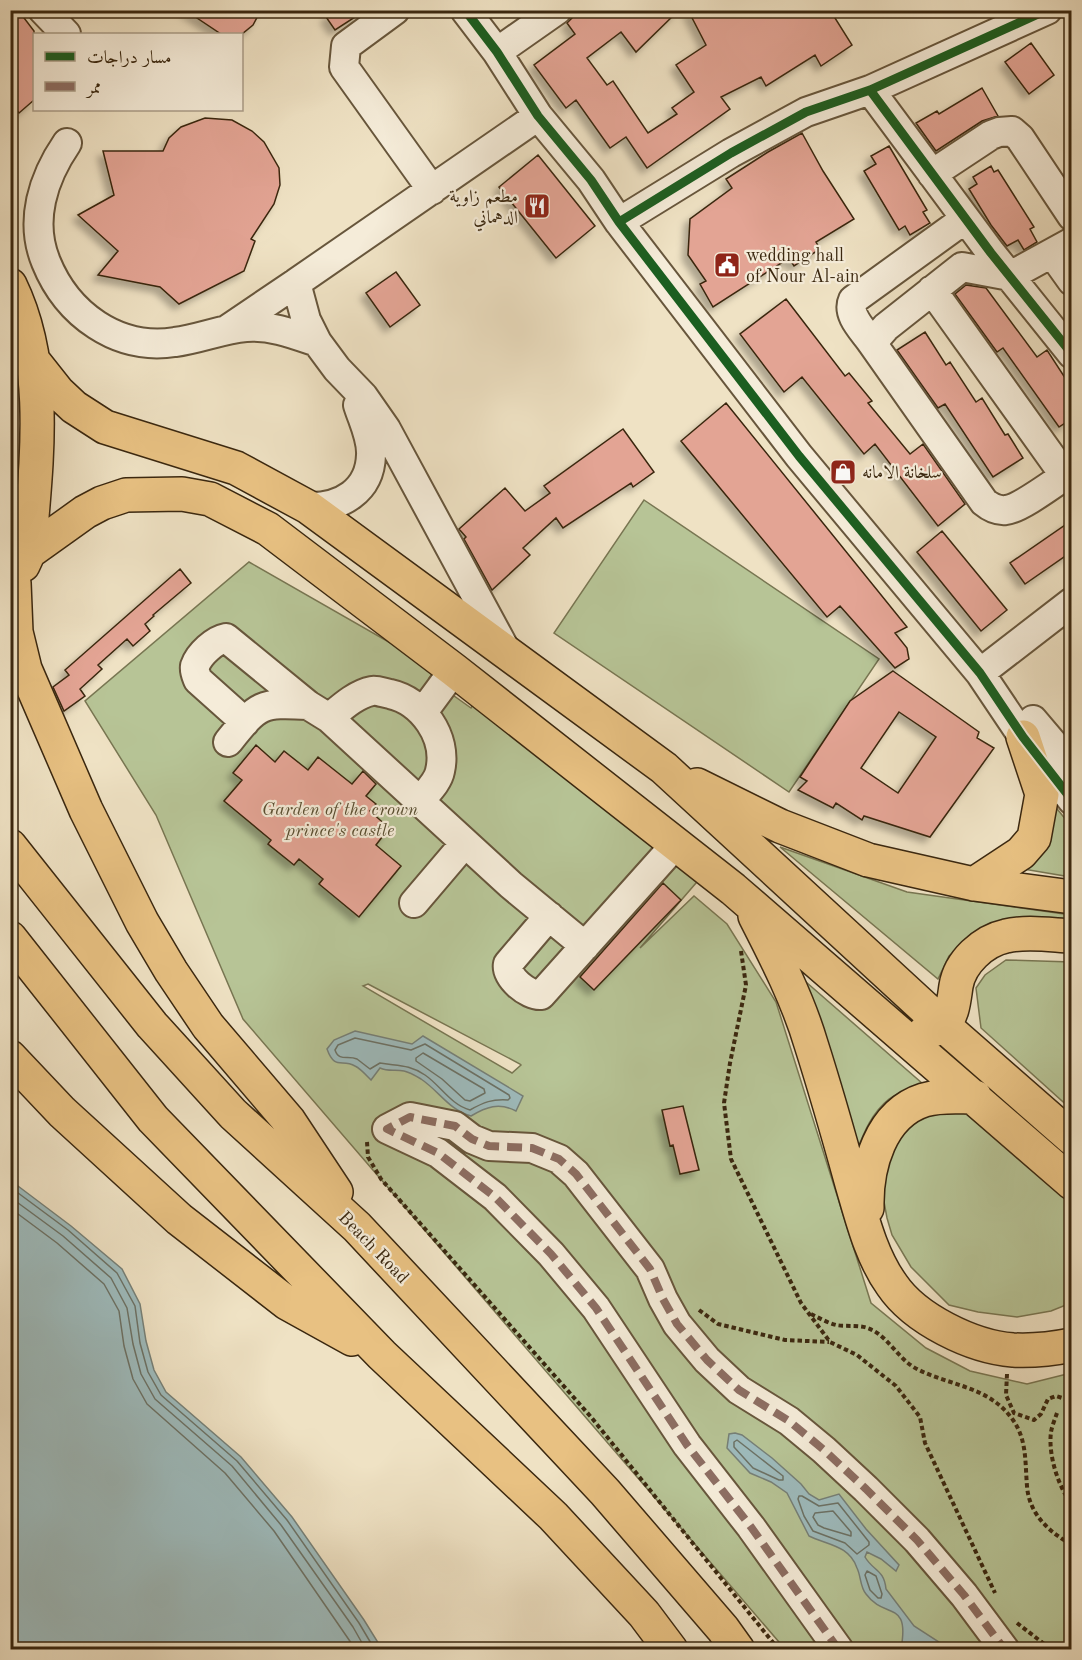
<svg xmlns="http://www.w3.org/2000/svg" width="1082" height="1660" font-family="'Old Standard TT',Amiri,serif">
	<defs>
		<filter id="shadow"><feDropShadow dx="-5.5" dy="5.5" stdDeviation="3" flood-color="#0004"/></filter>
	</defs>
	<rect width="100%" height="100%" fill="#efe2c4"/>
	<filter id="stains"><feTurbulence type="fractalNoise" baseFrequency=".00333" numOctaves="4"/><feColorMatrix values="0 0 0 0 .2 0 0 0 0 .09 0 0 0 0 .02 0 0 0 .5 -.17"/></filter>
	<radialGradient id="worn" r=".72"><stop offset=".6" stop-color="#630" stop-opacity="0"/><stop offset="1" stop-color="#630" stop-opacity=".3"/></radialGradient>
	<!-- green -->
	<path fill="#b7c496" stroke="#787652" stroke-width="1.5" fill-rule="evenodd" d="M644,500L879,659L789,792L554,633Z
		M249,562L436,669L429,678L471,708L478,696L702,876L640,948L694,896L727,924L776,1002L871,1303L926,1348L970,1371L1027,1384L1071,1373V1649H785L243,1019L156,815L85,701ZM368,984L520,1064L521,1065L512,1073L363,986Z
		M1049,799L1071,826V877L1017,868Z
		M780,847L907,892L1071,915V929L968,940L949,956L938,979Z
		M1006,960L1071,962V1109L981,1028L976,988L985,975Z
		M798,975L923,1084C912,1088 898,1092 889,1099C871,1113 863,1135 855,1155Z
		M959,1107L1071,1201V1303L1051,1311L1017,1317L978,1312L949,1305L911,1267L892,1235L887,1218L880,1180L883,1155L916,1115Z"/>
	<!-- water -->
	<path fill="#9ebcbe" stroke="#768078" stroke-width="1.5" d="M355,1031L412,1044L423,1036L523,1096L516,1111C499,1102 486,1107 471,1116C449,1110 439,1091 421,1079C416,1076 409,1072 404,1071C395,1069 389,1072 380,1068L371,1080C366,1075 361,1069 355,1066C342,1058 335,1071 327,1049L334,1040Z
		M10,1180L71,1226L122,1269L140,1304L146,1341L154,1370L166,1392L241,1457L292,1517L364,1620L382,1649H11Z
		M735,1433L742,1435L772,1458L801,1484L809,1494L819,1500L839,1494L866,1529L899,1565L896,1571L881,1559L867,1552L865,1557C873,1571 884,1569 886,1589L914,1626L939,1642L945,1649H901C910,1599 885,1620 866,1594C860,1587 861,1576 857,1568C849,1545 827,1545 809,1536L787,1493L771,1482L750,1473L727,1448L729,1434Z"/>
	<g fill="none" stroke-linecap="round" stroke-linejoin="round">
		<!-- shore -->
		<path stroke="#6c7266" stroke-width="1.5" d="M355,1038L411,1050L425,1044L509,1095L510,1098L508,1100C492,1099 484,1102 470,1110C451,1105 440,1085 425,1075C409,1064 397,1066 380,1063L370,1069C366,1066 361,1062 357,1059C348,1055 339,1062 335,1050L338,1045Z
			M423,1053L484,1089L485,1093L470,1101L465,1100L442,1079L416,1061V1058Z
			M10,1187L68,1230L117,1273L135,1306L140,1343L148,1372L161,1395L237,1461L287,1520L359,1623L375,1650
			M10,1197L63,1236L111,1278L127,1308L133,1344L141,1374L155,1399L232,1466L281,1525L353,1627L366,1650
			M10,1208L57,1243L104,1284L119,1311L124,1346L133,1379L147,1404L225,1473L274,1531L356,1650
			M737,1440L783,1476V1480H779L753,1468L734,1447V1442Z
			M799,1496H802L819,1506L838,1503L869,1542V1545L857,1554L845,1543L813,1531L804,1516L798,1499Z
			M833,1511L851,1532V1536L824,1528L818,1525L813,1517L815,1513Z
			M867,1571L876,1576L882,1594L881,1598H878L870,1590L865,1575Z"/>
	</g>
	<!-- building -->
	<path fill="#e3a494" stroke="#3a270f" stroke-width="1.5" fill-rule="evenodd" filter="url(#shadow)" d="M10,10H18L34,31V100L19,113L10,102Z
		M185,10H261L253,25L242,34H221Z
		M336,10H366L335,30L326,17Z
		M580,10H679L636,52L621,32L587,58L607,85L613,81L648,133L677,114L672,108L694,92L676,65L706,45L688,10H830L852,45L821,66L815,55L766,86L761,77L721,97L730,109L647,168L626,137L610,148L576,100L566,108L534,65L575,34L567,23Z
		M1031,43L1054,75L1029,94L1005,62Z
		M982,88L998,116L982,121L936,151L916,123L937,111L939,114Z
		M205,118L232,120L252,131L264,142L279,168L280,185L274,204L251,239L255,241L244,271L179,304L160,287L98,275L118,251L78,215L114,195L103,151H163L169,138L181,127Z
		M802,133L823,171L854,219L816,242L820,249L794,266L789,258L713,307L700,284L706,281L688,255L690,219L732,188L726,179L768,152Z
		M889,146L927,210L923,212L930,223L910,235L905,226L899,230L864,171L876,164L871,156Z
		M538,155L595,226L556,258L499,187Z
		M991,166L994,172L998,170L1034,227L1030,229L1037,242L1024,250L1018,240L1007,246L991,225L969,189L977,184L973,177Z
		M396,272L420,305L390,327L366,293Z
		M966,285L986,288L1037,357L1047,350L1071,387V419L1059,427L1003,348L997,352L955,294Z
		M786,299L845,376L849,373L872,401L868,403L910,454L923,444L965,504L938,526L875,444L864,454L802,377L784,392L740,334Z
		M925,332L946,365L950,362L976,402L982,398L1005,435L1008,434L1023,458L993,477L945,404L938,408L897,350Z
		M726,403L907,627L895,633L907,648L909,659L895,668L840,606L827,617L681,441Z
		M623,429L654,472L633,487L631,483L563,528L556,518L523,548L530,555L492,590L464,539L466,537L459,529L505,488L525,511L550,493L544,486Z
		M1071,521V552L1025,584L1010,563Z
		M942,531L1007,610L981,631L917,552Z
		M180,569L191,583L153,615L154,616L145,624L150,631L133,646L127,639L98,665L102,669L80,689L85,696L64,711L53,687L69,675L65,670Z
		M893,671L979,732L977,738L994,748L930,837L864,816L862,820L836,803L833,808L798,790L807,781L800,777L850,701ZM899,712L936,737L898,793L861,768Z
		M256,745L275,762L284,751L308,770L318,757L352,784L363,771L376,784L366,796L376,804L370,811L389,828L376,845L401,866L359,917L319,884L323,879L299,859L294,865L268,844L271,840L224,801L242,780L233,773Z
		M663,883L681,900L594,990L580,977Z
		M683,1106L699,1170L680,1174L673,1145L670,1146L662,1110Z"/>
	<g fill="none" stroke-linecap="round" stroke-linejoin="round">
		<defs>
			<path id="minor" d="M43,10L66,34
				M395,10L346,46L344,67L432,190
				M465,10L497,52L538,116L591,180L619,222L799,456L980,673L1023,737L1072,800
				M497,52L557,10
				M870,90L991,253L1072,354
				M67,143C43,178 29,221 46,262C67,314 117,351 175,342C199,339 222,329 246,327C271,325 294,334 317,342
				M932,174L991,135L999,132L1012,131L1020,138L1072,216
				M619,222L731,153L806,112L870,90L1047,10
				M1072,242L1010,276L962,267L886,327L872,343L984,502C990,507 997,511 1006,510C1020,509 1058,480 1072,471
				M1052,253L1072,281
				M932,290L1065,476
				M228,329L296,283
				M872,343C864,331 846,315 853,300L965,219
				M308,507C341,508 370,491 371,455C372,438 363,421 358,405
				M506,651L386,429L363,396L337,369L317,342L306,320L296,283L538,116
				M980,673L1072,602
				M423,712L454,670
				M329,718C341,708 356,694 372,691C377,690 384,693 390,694C422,701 448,737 440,771C438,782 427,792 420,801
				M1033,720L1072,766
				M245,722L198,680C196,675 194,671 195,666C199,654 215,640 226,638L308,705L329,718L511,885L585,946
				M228,742C258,705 259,702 308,705
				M414,903L465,843
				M549,916L508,964C505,977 528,996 541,995L676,844
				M839,1650L751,1527L687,1445L596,1308L551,1254L495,1197L438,1153L387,1129L410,1117L455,1126L472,1139L489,1146L532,1148L559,1159L576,1174L650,1269L663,1299L677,1324L707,1360L739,1390L789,1421L824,1450L866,1489L917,1540L964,1595L1005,1650"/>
			<path id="major" d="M10,285C50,367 36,464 29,552L23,565
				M35,363L58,392L74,407L105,427L236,468L308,507L664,768L943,1025L1072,1138
				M29,552L85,512L102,503L126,495L182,494L210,499L268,529L454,670L733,889L1072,1183
				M697,785L780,826L868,860L974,884L1072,897
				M974,884L1021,853L1034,838L1042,794L1023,737
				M755,916C776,957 798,1000 811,1044C826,1091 839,1137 852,1184C862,1218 871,1256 892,1285C915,1319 972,1347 1013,1350C1033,1351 1052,1349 1072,1345
				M925,1032C931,1031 938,1029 943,1025C953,1016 954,999 956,986C960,962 983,941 1006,936C1026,931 1051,935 1072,936
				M867,1208C866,1167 880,1114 924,1100C941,1095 958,1097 975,1097"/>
			<path id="highway" d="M14,583L16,632L25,669L86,810L142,922L171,971L208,1026L289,1121L336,1192
				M10,846L152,1025L233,1114L357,1227L605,1492L723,1629L738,1650
				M10,938L153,1119L382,1355L553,1516L644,1614L671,1650
				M10,1057L62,1112L179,1219L287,1303L352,1339"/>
		</defs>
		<!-- minor casing -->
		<use href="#minor" stroke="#67563c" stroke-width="32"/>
		<!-- major casing -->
		<use href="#major" stroke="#3a270f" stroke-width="36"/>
		<!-- highway casing -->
		<use href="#highway" stroke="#3a270f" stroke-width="36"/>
		<!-- path -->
		<path stroke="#3a270f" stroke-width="4" stroke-dasharray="4.5 3" stroke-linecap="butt" d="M741,951L746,985L730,1063L724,1103L731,1159L801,1303L830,1342L857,1355L896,1386L920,1417L925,1443L995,1593
			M367,1142L368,1157L381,1179L591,1417L779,1650
			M699,1310L718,1324L785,1340L829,1342
			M811,1314C819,1318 828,1323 836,1325C847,1327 862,1324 872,1330C889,1338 899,1360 917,1369C950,1386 989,1386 1013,1420C1027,1440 1025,1462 1027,1486C1029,1514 1049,1532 1072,1545
			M1007,1374L1006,1395L1014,1413L1034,1420L1041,1414L1048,1399L1056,1396L1072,1401
			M1057,1413C1055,1419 1052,1426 1051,1432C1048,1455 1058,1486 1072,1505
			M1017,1623L1052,1650"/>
		<!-- minor -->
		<use href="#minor" stroke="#f5ecd9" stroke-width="28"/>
		<!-- major -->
		<use href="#major" stroke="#e8c182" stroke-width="33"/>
		<!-- highway -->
		<use href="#highway" stroke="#e8c182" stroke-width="33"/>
		<!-- quiet -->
		<path stroke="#8d6e63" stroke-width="8" stroke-dasharray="15 8" stroke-linecap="butt" d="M839,1650L751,1527L687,1445L596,1308L551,1254L495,1197L438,1153L387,1129L410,1117L455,1126L472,1139L489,1146L532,1148L559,1159L576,1174L650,1269L663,1299L677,1324L707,1360L739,1390L789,1421L824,1450L866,1489L917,1540L964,1595L1005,1650"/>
		<defs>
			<path id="cycleway" d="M465,10L497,52L538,116L591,180L619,222L799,456L980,673L1023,737L1072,800
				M870,90L991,253L1072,354
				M619,222L731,153L806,112L870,90L1047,10"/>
		</defs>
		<!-- cycleway casing -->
		<use href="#cycleway" stroke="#f5ecd9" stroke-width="13"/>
		<!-- cycleway -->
		<use href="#cycleway" stroke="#1b5e20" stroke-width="9"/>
	</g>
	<!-- icons -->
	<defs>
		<symbol id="restaurant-square" viewBox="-11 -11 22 22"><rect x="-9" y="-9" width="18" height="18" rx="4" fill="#8f2418" stroke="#f5ecd9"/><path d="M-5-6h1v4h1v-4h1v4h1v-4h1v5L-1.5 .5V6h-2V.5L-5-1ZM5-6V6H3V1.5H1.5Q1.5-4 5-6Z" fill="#fff"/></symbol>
		<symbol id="civic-square" viewBox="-11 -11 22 22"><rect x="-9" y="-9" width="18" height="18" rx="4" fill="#8f2418" stroke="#f5ecd9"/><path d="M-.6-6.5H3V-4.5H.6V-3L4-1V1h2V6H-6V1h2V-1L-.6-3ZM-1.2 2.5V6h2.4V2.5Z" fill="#fff"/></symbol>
		<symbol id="shop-square" viewBox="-11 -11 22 22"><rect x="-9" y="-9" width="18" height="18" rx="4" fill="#8f2418" stroke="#f5ecd9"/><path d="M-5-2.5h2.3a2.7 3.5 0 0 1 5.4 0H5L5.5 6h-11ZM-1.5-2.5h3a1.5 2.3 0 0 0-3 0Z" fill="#fff"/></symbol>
	</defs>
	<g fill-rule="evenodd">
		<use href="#restaurant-square" x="522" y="191" width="30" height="30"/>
		<use href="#civic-square" x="712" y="250" width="30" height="30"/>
		<use href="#shop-square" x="828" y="457" width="30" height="30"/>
	</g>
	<g text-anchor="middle" stroke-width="4.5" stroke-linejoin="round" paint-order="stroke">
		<!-- poi labels -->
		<g font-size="18" fill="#3a270f" stroke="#f5ecd9" text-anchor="start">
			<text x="518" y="202" text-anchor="end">مطعم زاوية<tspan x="518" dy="21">الدهماني</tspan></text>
			<text x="746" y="261">wedding hall<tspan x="746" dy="21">of Nour Al-ain</tspan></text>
			<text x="862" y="478">سلخانة الامانه</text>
		</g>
		<!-- park labels -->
		<g font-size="18" font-style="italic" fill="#594e31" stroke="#f5ecd9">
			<text x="340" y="815">Garden of the crown<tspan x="340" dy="21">prince's castle</tspan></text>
		</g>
		<!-- street labels -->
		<g font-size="18" fill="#3a270f" stroke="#f5ecd9">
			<text transform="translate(374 1247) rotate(46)" y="6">Beach Road</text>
		</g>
	</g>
	<!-- margin -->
	<rect width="1082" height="1660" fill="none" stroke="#efe2c4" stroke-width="36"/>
	<rect x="12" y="12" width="1058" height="1636" fill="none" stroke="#3a270f" stroke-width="3"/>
	<rect x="18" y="18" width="1046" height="1624" fill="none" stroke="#3a270f" stroke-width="1.5"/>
	<!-- legend -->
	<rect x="33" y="33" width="210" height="78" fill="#f5ecd9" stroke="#aa9d88" stroke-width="1.5"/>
	<rect x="45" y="52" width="30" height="9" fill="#1b5e20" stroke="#aa9d88" stroke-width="1.5"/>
	<text x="87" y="63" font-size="18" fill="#3a270f">مسار دراجات</text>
	<rect x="45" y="82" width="30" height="9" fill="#8d6e63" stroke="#aa9d88" stroke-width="1.5"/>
	<text x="87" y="93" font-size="18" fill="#3a270f">ممر</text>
	<rect width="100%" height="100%" filter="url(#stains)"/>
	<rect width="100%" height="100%" fill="url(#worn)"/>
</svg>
